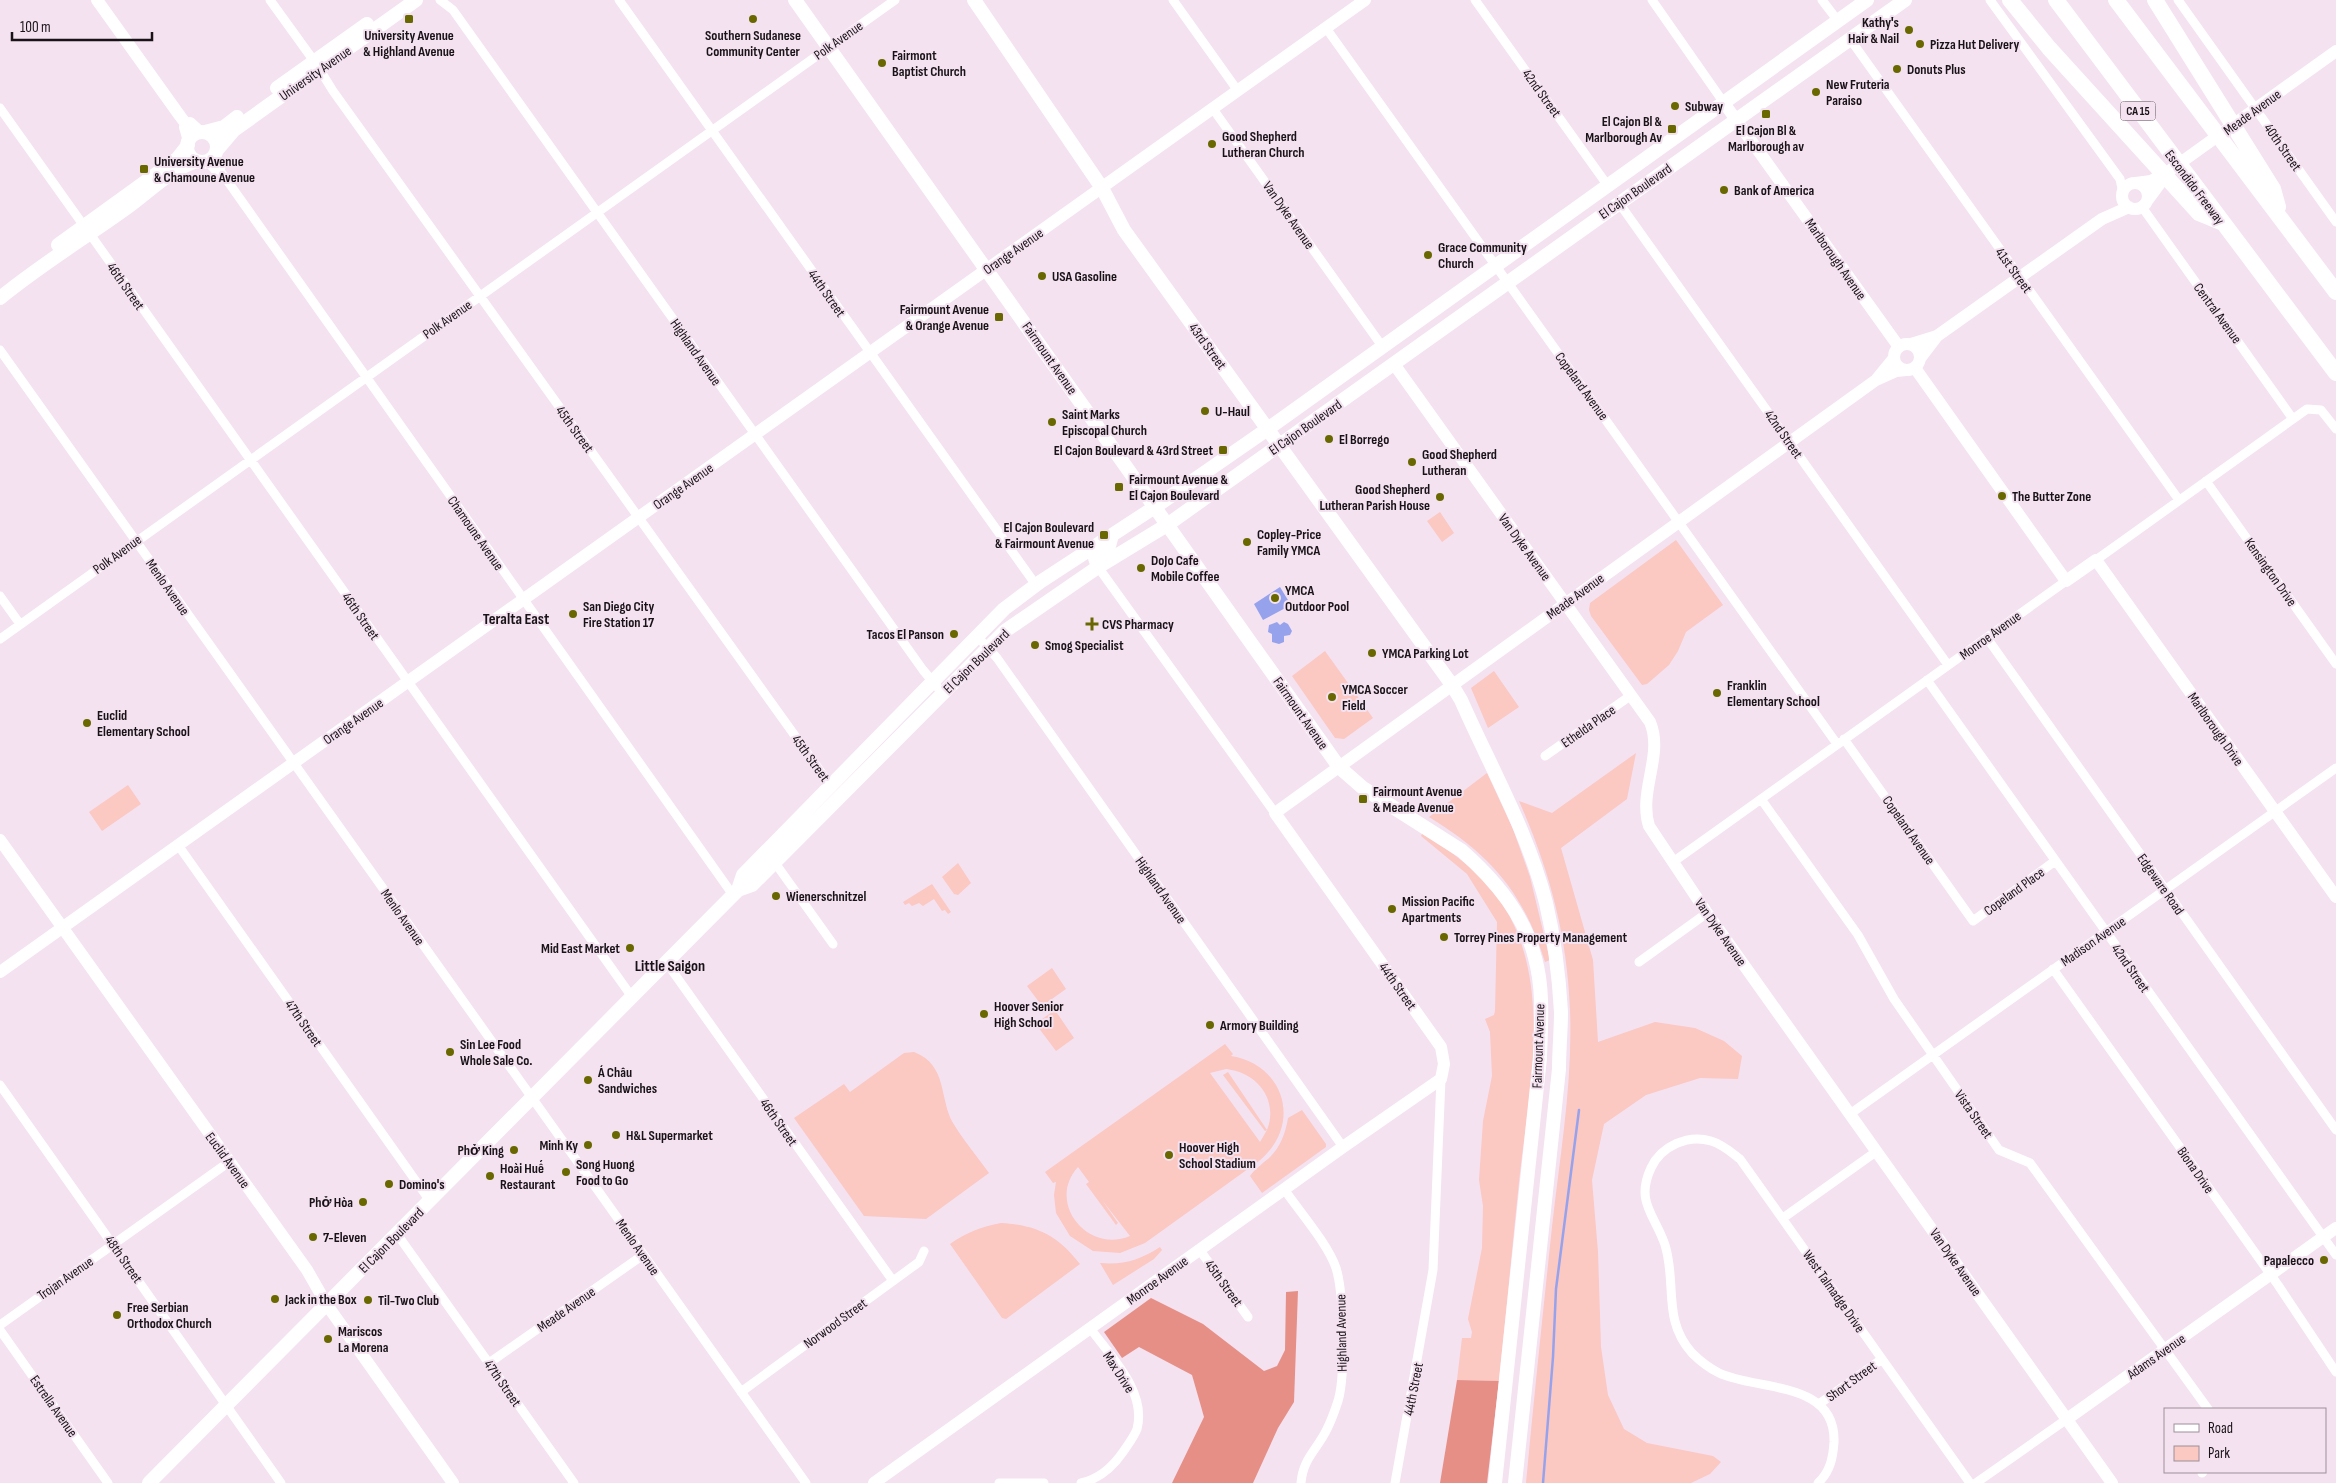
<svg xmlns="http://www.w3.org/2000/svg" width="2336" height="1483" font-family="'Sofia Sans Condensed',sans-serif">
	<rect width="100%" height="100%" fill="#f4e2f1"/>
	<!-- green -->
	<path fill="#fbc8c2" fill-rule="evenodd" d="M1440,512L1454,533L1442,542L1427,521Z
		M1676,540L1723,605L1686,632L1678,651L1669,665L1647,684L1642,685L1591,616L1589,610L1590,603Z
		M1325,651L1373,718L1344,739L1335,738L1292,676Z
		M1494,671L1519,707L1488,728L1471,688Z
		M1636,753L1627,799L1561,848L1593,960L1598,1042L1655,1022L1695,1028L1724,1041L1742,1056L1738,1079L1700,1078L1646,1095L1604,1124L1592,1180L1598,1252L1601,1347L1608,1395L1624,1429L1647,1443L1713,1456L1721,1462L1710,1474L1691,1483H1526C1534,1398 1543,1312 1552,1227C1560,1155 1573,1082 1570,1009C1567,934 1549,869 1519,801L1552,813Z
		M1487,773L1513,829L1530,877L1550,960L1545,962C1524,893 1490,854 1429,817Z
		M128,785L141,804L102,831L89,812Z
		M1423,832C1453,853 1483,874 1503,905C1554,985 1528,1095 1519,1182C1512,1249 1506,1315 1499,1381L1457,1380L1462,1338H1471L1472,1332L1468,1319L1482,1248L1483,1206L1479,1180L1483,1121L1492,1076L1490,1032L1485,1019L1494,1015L1495,1011L1497,922L1467,874L1421,836Z
		M958,863L971,883L958,895L954,894L942,877Z
		M932,884L951,912L948,914L945,910L942,911L934,899L923,906L919,903L912,906L909,903L905,905L903,902Z
		M1052,968L1066,989L1042,1006L1027,986Z
		M1055,1010L1074,1038L1056,1051L1038,1027L1042,1024V1019Z
		M1225,1044L1233,1054L1231,1056C1286,1065 1302,1126 1259,1161L1145,1243L1120,1253L1093,1251L1070,1236L1056,1213L1054,1195L1056,1182L1053,1183L1045,1172ZM1226,1069C1257,1072 1279,1100 1267,1130L1228,1072L1223,1075L1265,1131L1267,1130L1260,1142L1210,1073ZM1078,1167L1089,1182L1086,1184L1116,1225L1118,1223L1102,1200L1130,1236C1087,1254 1046,1202 1078,1167Z
		M914,1052C948,1065 939,1099 953,1123C963,1140 977,1156 989,1173L926,1219L864,1216L794,1118L844,1084L850,1092L904,1053Z
		M1302,1110L1326,1144V1147L1262,1193L1250,1176C1254,1170 1259,1167 1264,1162C1279,1151 1285,1136 1288,1118Z
		M1001,1223C1038,1225 1058,1236 1080,1264L1006,1319L1002,1318L950,1244C967,1232 981,1227 1001,1223Z
		M1160,1247L1162,1250L1154,1259L1113,1285L1100,1263C1124,1265 1140,1260 1160,1247Z"/>
	<!-- forest -->
	<path fill="#e68f86" d="M1298,1291L1294,1402L1278,1428L1253,1483H1172L1204,1417L1192,1375L1139,1347L1122,1358L1104,1332L1151,1298L1203,1324L1264,1371L1277,1366L1285,1350L1286,1292Z
		M1457,1380L1499,1381L1487,1483H1440Z"/>
	<!-- water -->
	<path fill="#96a2ec" d="M1280,587L1291,605L1263,620L1254,604Z
		M1277,622L1280,625L1284,622L1288,624L1292,631L1290,635L1284,636V642L1279,644L1272,642V634L1268,632L1269,625Z"/>
	<g fill="none" stroke-linecap="round" stroke-linejoin="round">
		<!-- stream -->
		<path stroke="#96a2ec" stroke-width="2.5" d="M1543,1483L1553,1357L1556,1289L1579,1110"/>
		<!-- street -->
		<path stroke="#fff" stroke-width="9" d="M270,0L314,61
			M440,0L453,10L923,670L943,694
			M619,0L1036,585
			M1173,0L1238,91
			M1475,0L1608,186
			M1652,0L1724,103
			M1822,0L1838,21
			M1990,0L2120,179L2123,193
			M2178,0L2336,222
			M1326,28L1837,744
			M1850,39L2179,500
			M320,70L333,91L831,786
			M0,108L84,226
			M1213,109L1382,346
			M215,156L221,167L219,169L733,895
			M207,161L215,170L219,169
			M1619,203L1948,665
			M2142,207L2293,419
			M90,234L632,997
			M0,350L806,1483
			M2206,481L2336,664
			M2096,560L2307,409L2321,410L2336,429
			M1098,567L1275,813
			M0,596L20,624
			M977,636L997,658L1343,1147
			M1987,638L2336,1130
			M0,639L895,0
			M1927,680L2336,1255
			M1844,739L1973,921L2055,861
			M1545,756L1630,696
			M1761,799L1858,935L1894,999L1999,1150L2030,1163L2208,1409
			M178,845L430,1201
			M773,860L833,944
			M1673,862L2066,581
			M666,962L893,1281
			M1639,962L1707,913
			M2053,969L2278,1285L2336,1372
			M0,1085L281,1483
			M1850,1114L2336,768
			M1284,1189C1299,1211 1328,1244 1336,1268C1344,1293 1346,1381 1337,1404C1334,1413 1331,1421 1327,1429C1317,1450 1303,1458 1301,1483
			M1783,1218L1877,1151
			M397,1234L574,1483
			M1199,1249L1248,1317
			M0,1325L229,1162
			M0,1330L108,1483
			M489,1363L643,1255
			M741,1392L919,1262L924,1251
			M1819,1404L1882,1359
			M2202,1473L2203,1472
			M999,1483H1044
			M1081,1483C1099,1479 1112,1468 1123,1452C1127,1446 1134,1437 1137,1429C1147,1391 1110,1356 1090,1328
			M1395,1483L1433,1270L1441,1079
			M1818,1483C1830,1472 1833,1458 1834,1442C1836,1380 1757,1391 1719,1373C1709,1368 1700,1361 1692,1353C1662,1320 1677,1283 1665,1245C1655,1215 1635,1202 1651,1168C1661,1146 1688,1134 1711,1141C1722,1144 1731,1152 1740,1159L1970,1483
			M1976,1483L2067,1419"/>
		<!-- secondary -->
		<path stroke="#fff" stroke-width="12" d="M97,0L180,116L186,124L190,123L200,132
			M1724,103L1899,347
			M186,124L185,127L189,141
			M2169,171L2336,51
			M2136,183L2151,181L2169,171L2147,201
			M2122 196a13 13 0 1 1 26 0a13 13 0 1 1-26 0Z
			M1937,336L2102,219L2129,207
			M1894 357a13 13 0 1 1 26 0a13 13 0 1 1-26 0Z
			M1911,344L1937,336L1921,357
			M1894,358L1876,380L1896,371L1906,370
			M1394,364L1650,722C1664,755 1638,791 1649,826L1707,913L2112,1483
			M1915,368L2066,581L2096,560L2336,897
			M0,840L307,1270L327,1305L453,1483
			M0,972L1365,0
			M2067,1419L2336,1228
			M874,1483L1343,1147L1441,1079L1444,1064L1441,1047L1275,813L1876,380"/>
		<!-- primary -->
		<path stroke="#fff" stroke-width="14" d="M795,0L1339,767L1363,788L1462,851C1494,879 1525,916 1535,958C1544,990 1541,1025 1540,1058L1495,1483
			M974,0L1102,188L1124,230L1452,685L1461,700C1490,766 1528,832 1546,903C1554,937 1559,976 1561,1012C1561,1031 1559,1050 1559,1069L1515,1483
			M277,88L367,24
			M205,132L224,127L237,117
			M187 147a15 15 0 1 1 30 0a15 15 0 1 1-30 0Z
			M217,150L234,130L416,0
			M58,245L177,159L188,145
			M0,298C39,266 83,239 125,209C148,193 170,169 197,161
			M1098,567L1095,558L1109,546L1112,535
			M738,890L743,875L1004,609L1040,582L1155,507L1269,428L1867,0
			M149,1483L738,890L752,885L1005,631L1098,567L1167,525L1905,0"/>
		<!-- highway -->
		<path stroke="#fff" stroke-width="16" d="M2010,0L2049,48L2199,213L2221,222
			M2056,0L2336,373
			M2116,0L2336,292
			M2155,0L2273,189L2278,207"/>
	</g>
	<!-- markers -->
	<g fill="#686700" stroke="#f4e2f1" stroke-width="2">
		<rect x="404" y="14" width="10" height="10" rx="2.5"/>
		<circle cx="753" cy="19" r="5"/>
		<circle cx="1909" cy="30" r="5"/>
		<circle cx="1920" cy="44" r="5"/>
		<circle cx="882" cy="63" r="5"/>
		<circle cx="1897" cy="69" r="5"/>
		<circle cx="1816" cy="92" r="5"/>
		<circle cx="1675" cy="106" r="5"/>
		<rect x="1761" y="109" width="10" height="10" rx="2.5"/>
		<rect x="1667" y="124" width="10" height="10" rx="2.5"/>
		<circle cx="1212" cy="144" r="5"/>
		<rect x="139" y="164" width="10" height="10" rx="2.5"/>
		<circle cx="1724" cy="190" r="5"/>
		<circle cx="1428" cy="255" r="5"/>
		<circle cx="1042" cy="276" r="5"/>
		<rect x="994" y="312" width="10" height="10" rx="2.5"/>
		<circle cx="1205" cy="411" r="5"/>
		<circle cx="1052" cy="422" r="5"/>
		<circle cx="1329" cy="439" r="5"/>
		<rect x="1218" y="445" width="10" height="10" rx="2.5"/>
		<circle cx="1412" cy="462" r="5"/>
		<rect x="1114" y="482" width="10" height="10" rx="2.5"/>
		<circle cx="2002" cy="496" r="5"/>
		<circle cx="1440" cy="497" r="5"/>
		<rect x="1099" y="530" width="10" height="10" rx="2.5"/>
		<circle cx="1247" cy="542" r="5"/>
		<circle cx="1141" cy="568" r="5"/>
		<circle cx="1275" cy="598" r="5"/>
		<circle cx="573" cy="614" r="5"/>
		<path d="M1089.5 616.5h5v5h5v5h-5v5h-5v-5h-5v-5h5z"/>
		<circle cx="954" cy="634" r="5"/>
		<circle cx="1035" cy="645" r="5"/>
		<circle cx="1372" cy="653" r="5"/>
		<circle cx="1717" cy="693" r="5"/>
		<circle cx="1332" cy="697" r="5"/>
		<circle cx="87" cy="723" r="5"/>
		<rect x="1358" y="794" width="10" height="10" rx="2.5"/>
		<circle cx="776" cy="896" r="5"/>
		<circle cx="1392" cy="909" r="5"/>
		<circle cx="1444" cy="937" r="5"/>
		<circle cx="630" cy="948" r="5"/>
		<circle cx="984" cy="1014" r="5"/>
		<circle cx="1210" cy="1025" r="5"/>
		<circle cx="450" cy="1052" r="5"/>
		<circle cx="588" cy="1080" r="5"/>
		<circle cx="616" cy="1135" r="5"/>
		<circle cx="588" cy="1145" r="5"/>
		<circle cx="514" cy="1150" r="5"/>
		<circle cx="1169" cy="1155" r="5"/>
		<circle cx="566" cy="1172" r="5"/>
		<circle cx="490" cy="1176" r="5"/>
		<circle cx="389" cy="1184" r="5"/>
		<circle cx="363" cy="1202" r="5"/>
		<circle cx="313" cy="1237" r="5"/>
		<circle cx="2324" cy="1260" r="5"/>
		<circle cx="275" cy="1299" r="5"/>
		<circle cx="368" cy="1300" r="5"/>
		<circle cx="117" cy="1315" r="5"/>
		<circle cx="328" cy="1339" r="5"/>
	</g>
	<g text-anchor="middle" stroke-width="4" stroke-linejoin="round" paint-order="stroke">
		<!-- shield labels -->
		<rect fill="#f4e2f1" stroke="#5b5159" stroke-width="1" x="2120.5" y="101.5" width="35" height="19" rx="4"/>
		<g font-size="12" font-weight="bold" fill="#191318">
			<text x="2138" y="115">CA 15</text>
		</g>
		<!-- poi labels -->
		<g font-size="14" font-weight="bold" fill="#191318" stroke="#f4e2f1" text-anchor="start">
			<text x="1899" y="27" text-anchor="end">Kathy's<tspan x="1899" dy="16">Hair &amp; Nail</tspan></text>
			<text x="409" y="40" text-anchor="middle">University Avenue<tspan x="409" dy="16">&amp; Highland Avenue</tspan></text>
			<text x="753" y="40" text-anchor="middle">Southern Sudanese<tspan x="753" dy="16">Community Center</tspan></text>
			<text x="1930" y="49">Pizza Hut Delivery</text>
			<text x="892" y="60">Fairmont<tspan x="892" dy="16">Baptist Church</tspan></text>
			<text x="1907" y="74">Donuts Plus</text>
			<text x="1826" y="89">New Fruteria<tspan x="1826" dy="16">Paraiso</tspan></text>
			<text x="1685" y="111">Subway</text>
			<text x="1662" y="126" text-anchor="end">El Cajon Bl &amp;<tspan x="1662" dy="16">Marlborough Av</tspan></text>
			<text x="1766" y="135" text-anchor="middle">El Cajon Bl &amp;<tspan x="1766" dy="16">Marlborough av</tspan></text>
			<text x="1222" y="141">Good Shepherd<tspan x="1222" dy="16">Lutheran Church</tspan></text>
			<text x="154" y="166">University Avenue<tspan x="154" dy="16">&amp; Chamoune Avenue</tspan></text>
			<text x="1734" y="195">Bank of America</text>
			<text x="1438" y="252">Grace Community<tspan x="1438" dy="16">Church</tspan></text>
			<text x="1052" y="281">USA Gasoline</text>
			<text x="989" y="314" text-anchor="end">Fairmount Avenue<tspan x="989" dy="16">&amp; Orange Avenue</tspan></text>
			<text x="1215" y="416">U-Haul</text>
			<text x="1062" y="419">Saint Marks<tspan x="1062" dy="16">Episcopal Church</tspan></text>
			<text x="1339" y="444">El Borrego</text>
			<text x="1213" y="455" text-anchor="end">El Cajon Boulevard &amp; 43rd Street</text>
			<text x="1422" y="459">Good Shepherd<tspan x="1422" dy="16">Lutheran</tspan></text>
			<text x="1129" y="484">Fairmount Avenue &amp;<tspan x="1129" dy="16">El Cajon Boulevard</tspan></text>
			<text x="1430" y="494" text-anchor="end">Good Shepherd<tspan x="1430" dy="16">Lutheran Parish House</tspan></text>
			<text x="2012" y="501">The Butter Zone</text>
			<text x="1094" y="532" text-anchor="end">El Cajon Boulevard<tspan x="1094" dy="16">&amp; Fairmount Avenue</tspan></text>
			<text x="1257" y="539">Copley-Price<tspan x="1257" dy="16">Family YMCA</tspan></text>
			<text x="1151" y="565">DoJo Cafe<tspan x="1151" dy="16">Mobile Coffee</tspan></text>
			<text x="1285" y="595">YMCA<tspan x="1285" dy="16">Outdoor Pool</tspan></text>
			<text x="583" y="611">San Diego City<tspan x="583" dy="16">Fire Station 17</tspan></text>
			<text x="1102" y="629">CVS Pharmacy</text>
			<text x="944" y="639" text-anchor="end">Tacos El Panson</text>
			<text x="1045" y="650">Smog Specialist</text>
			<text x="1382" y="658">YMCA Parking Lot</text>
			<text x="1727" y="690">Franklin<tspan x="1727" dy="16">Elementary School</tspan></text>
			<text x="1342" y="694">YMCA Soccer<tspan x="1342" dy="16">Field</tspan></text>
			<text x="97" y="720">Euclid<tspan x="97" dy="16">Elementary School</tspan></text>
			<text x="1373" y="796">Fairmount Avenue<tspan x="1373" dy="16">&amp; Meade Avenue</tspan></text>
			<text x="786" y="901">Wienerschnitzel</text>
			<text x="1402" y="906">Mission Pacific<tspan x="1402" dy="16">Apartments</tspan></text>
			<text x="1454" y="942">Torrey Pines Property Management</text>
			<text x="620" y="953" text-anchor="end">Mid East Market</text>
			<text x="994" y="1011">Hoover Senior<tspan x="994" dy="16">High School</tspan></text>
			<text x="1220" y="1030">Armory Building</text>
			<text x="460" y="1049">Sin Lee Food<tspan x="460" dy="16">Whole Sale Co.</tspan></text>
			<text x="598" y="1077">Á Châu<tspan x="598" dy="16">Sandwiches</tspan></text>
			<text x="626" y="1140">H&amp;L Supermarket</text>
			<text x="578" y="1150" text-anchor="end">Minh Ky</text>
			<text x="1179" y="1152">Hoover High<tspan x="1179" dy="16">School Stadium</tspan></text>
			<text x="504" y="1155" text-anchor="end">Phở King</text>
			<text x="576" y="1169">Song Huong<tspan x="576" dy="16">Food to Go</tspan></text>
			<text x="500" y="1173">Hoài Huế<tspan x="500" dy="16">Restaurant</tspan></text>
			<text x="399" y="1189">Domino's</text>
			<text x="353" y="1207" text-anchor="end">Phở Hòa</text>
			<text x="323" y="1242">7-Eleven</text>
			<text x="2314" y="1265" text-anchor="end">Papalecco</text>
			<text x="285" y="1304">Jack in the Box</text>
			<text x="378" y="1305">Til-Two Club</text>
			<text x="127" y="1312">Free Serbian<tspan x="127" dy="16">Orthodox Church</tspan></text>
			<text x="338" y="1336">Mariscos<tspan x="338" dy="16">La Morena</tspan></text>
		</g>
		<!-- street labels -->
		<g font-size="14" fill="#191318" stroke="#f4e2f1">
			<text transform="translate(838 40) rotate(-35)" y="5">Polk Avenue</text>
			<text transform="translate(315 73) rotate(-35)" y="5">University Avenue</text>
			<text transform="translate(1542 93) rotate(54)" y="5">42nd Street</text>
			<text transform="translate(2252 112) rotate(-36)" y="5">Meade Avenue</text>
			<text transform="translate(2283 147) rotate(55)" y="5">40th Street</text>
			<text transform="translate(2195 187) rotate(53)" y="5">Escondido Freeway</text>
			<text transform="translate(1635 191) rotate(-35)" y="5">El Cajon Boulevard</text>
			<text transform="translate(1289 215) rotate(55)" y="5">Van Dyke Avenue</text>
			<text transform="translate(1013 251) rotate(-35)" y="5">Orange Avenue</text>
			<text transform="translate(1836 259) rotate(55)" y="5">Marlborough Avenue</text>
			<text transform="translate(2014 270) rotate(54)" y="5">41st Street</text>
			<text transform="translate(126 286) rotate(55)" y="5">46th Street</text>
			<text transform="translate(827 293) rotate(55)" y="5">44th Street</text>
			<text transform="translate(2218 313) rotate(54)" y="5">Central Avenue</text>
			<text transform="translate(447 319) rotate(-35)" y="5">Polk Avenue</text>
			<text transform="translate(1208 346) rotate(54)" y="5">43rd Street</text>
			<text transform="translate(696 352) rotate(55)" y="5">Highland Avenue</text>
			<text transform="translate(1050 358) rotate(55)" y="5">Fairmount Avenue</text>
			<text transform="translate(1582 386) rotate(54)" y="5">Copeland Avenue</text>
			<text transform="translate(1305 427) rotate(-35)" y="5">El Cajon Boulevard</text>
			<text transform="translate(575 429) rotate(54)" y="5">45th Street</text>
			<text transform="translate(1784 434) rotate(55)" y="5">42nd Street</text>
			<text transform="translate(683 486) rotate(-35)" y="5">Orange Avenue</text>
			<text transform="translate(476 533) rotate(55)" y="5">Chamoune Avenue</text>
			<text transform="translate(1525 547) rotate(54)" y="5">Van Dyke Avenue</text>
			<text transform="translate(117 554) rotate(-36)" y="5">Polk Avenue</text>
			<text transform="translate(2271 572) rotate(55)" y="5">Kensington Drive</text>
			<text transform="translate(168 587) rotate(55)" y="5">Menlo Avenue</text>
			<text transform="translate(1575 596) rotate(-36)" y="5">Meade Avenue</text>
			<text transform="translate(361 616) rotate(55)" y="5">46th Street</text>
			<text transform="translate(1990 635) rotate(-36)" y="5">Monroe Avenue</text>
			<text transform="translate(976 661) rotate(-44)" y="5">El Cajon Boulevard</text>
			<text transform="translate(1301 713) rotate(55)" y="5">Fairmount Avenue</text>
			<text transform="translate(353 721) rotate(-35)" y="5">Orange Avenue</text>
			<text transform="translate(1588 726) rotate(-35)" y="5">Ethelda Place</text>
			<text transform="translate(2216 729) rotate(55)" y="5">Marlborough Drive</text>
			<text transform="translate(811 758) rotate(54)" y="5">45th Street</text>
			<text transform="translate(1909 830) rotate(55)" y="5">Copeland Avenue</text>
			<text transform="translate(2161 884) rotate(55)" y="5">Edgeware Road</text>
			<text transform="translate(1161 890) rotate(55)" y="5">Highland Avenue</text>
			<text transform="translate(2014 891) rotate(-36)" y="5">Copeland Place</text>
			<text transform="translate(403 917) rotate(55)" y="5">Menlo Avenue</text>
			<text transform="translate(1721 932) rotate(55)" y="5">Van Dyke Avenue</text>
			<text transform="translate(2093 941) rotate(-35)" y="5">Madison Avenue</text>
			<text transform="translate(2131 968) rotate(55)" y="5">42nd Street</text>
			<text transform="translate(1398 986) rotate(55)" y="5">44th Street</text>
			<text transform="translate(304 1023) rotate(55)" y="5">47th Street</text>
			<text transform="translate(1538 1046) rotate(-88)" y="5">Fairmount Avenue</text>
			<text transform="translate(1974 1114) rotate(55)" y="5">Vista Street</text>
			<text transform="translate(779 1122) rotate(55)" y="5">46th Street</text>
			<text transform="translate(228 1160) rotate(54)" y="5">Euclid Avenue</text>
			<text transform="translate(2196 1170) rotate(55)" y="5">Biona Drive</text>
			<text transform="translate(391 1240) rotate(-45)" y="5">El Cajon Boulevard</text>
			<text transform="translate(638 1247) rotate(55)" y="5">Menlo Avenue</text>
			<text transform="translate(124 1259) rotate(55)" y="5">48th Street</text>
			<text transform="translate(1956 1262) rotate(55)" y="5">Van Dyke Avenue</text>
			<text transform="translate(65 1278) rotate(-35)" y="5">Trojan Avenue</text>
			<text transform="translate(1157 1280) rotate(-36)" y="5">Monroe Avenue</text>
			<text transform="translate(1224 1283) rotate(54)" y="5">45th Street</text>
			<text transform="translate(1834 1291) rotate(55)" y="5">West Talmadge Drive</text>
			<text transform="translate(566 1309) rotate(-35)" y="5">Meade Avenue</text>
			<text transform="translate(835 1323) rotate(-36)" y="5">Norwood Street</text>
			<text transform="translate(1341 1333) rotate(-91)" y="5">Highland Avenue</text>
			<text transform="translate(2156 1356) rotate(-35)" y="5">Adams Avenue</text>
			<text transform="translate(1119 1372) rotate(57)" y="5">Max Drive</text>
			<text transform="translate(1851 1381) rotate(-36)" y="5">Short Street</text>
			<text transform="translate(503 1383) rotate(55)" y="5">47th Street</text>
			<text transform="translate(1413 1389) rotate(-79)" y="5">44th Street</text>
			<text transform="translate(54 1406) rotate(55)" y="5">Estrella Avenue</text>
		</g>
		<!-- quarter labels -->
		<g font-size="16" font-weight="bold" fill="#191318" stroke="#f4e2f1">
			<text x="516" y="624">Teralta East</text>
			<text x="670" y="971">Little Saigon</text>
		</g>
	</g>
	<!-- legend -->
	<rect x="2164" y="1408" width="162" height="65" fill="#f4e2f1" stroke="#9c8f9a"/>
	<rect x="2174" y="1424" width="25" height="8" fill="#ffffff" stroke="#9c8f9a"/>
	<text x="2208" y="1433" font-size="15" fill="#191318">Road</text>
	<rect x="2174" y="1446" width="25" height="15" fill="#fbc8c2" stroke="#9c8f9a"/>
	<text x="2208" y="1458" font-size="15" fill="#191318">Park</text>
	<!-- scale -->
	<path d="M12 32v8h140v-8" fill="none" stroke="#191318" stroke-width="2.5"/>
	<text x="20" y="32" font-size="15" fill="#191318" stroke="#f4e2f1" stroke-width="4" paint-order="stroke">100 m</text>
</svg>
